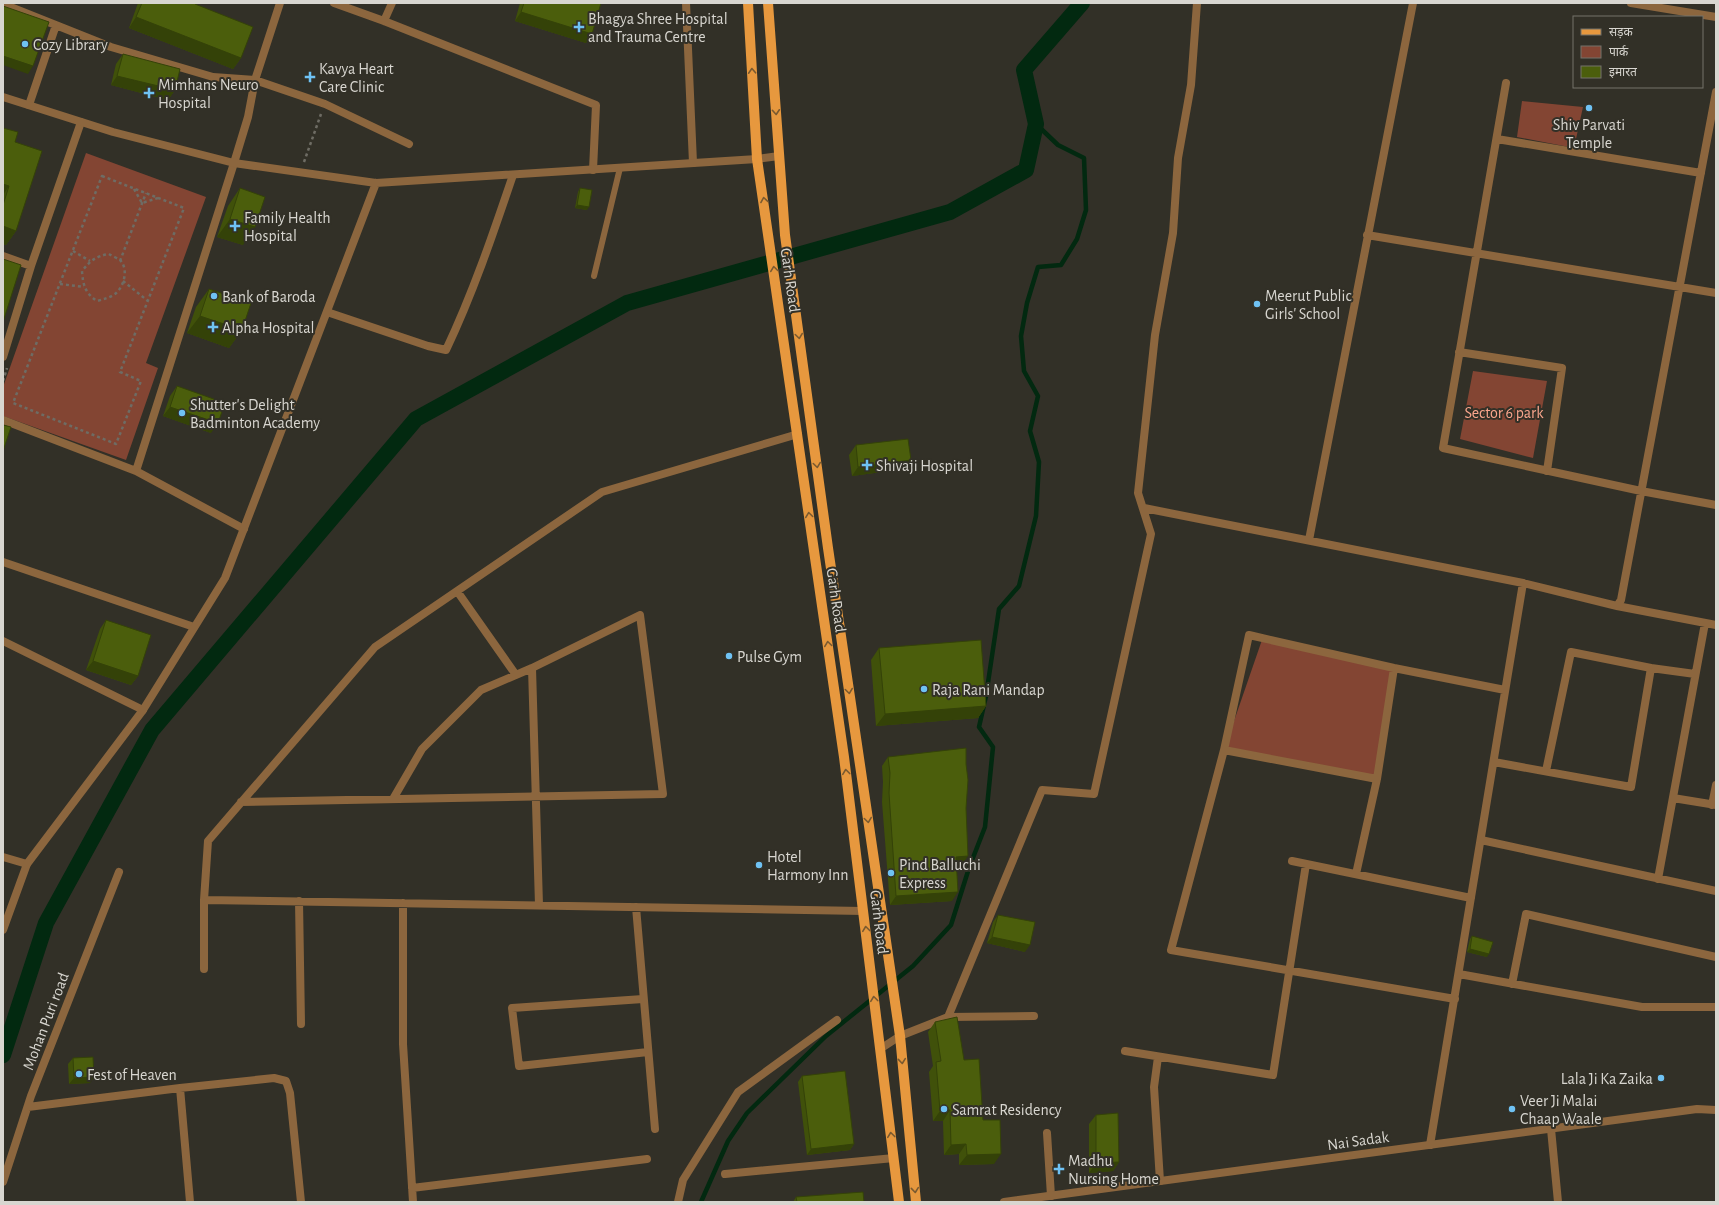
<svg xmlns="http://www.w3.org/2000/svg" width="1719" height="1205" font-family="'Alegreya Sans','Noto Sans Devanagari',sans-serif">
	<rect width="100%" height="100%" fill="#323027"/>
	<!-- green -->
	<path fill="#834533" d="M1522,101L1583,107L1574,148L1517,137Z
		M86,153L206,197L146,363L158,368L126,460L3,416V387Z
		M1473,371L1547,381L1533,458L1460,439Z
		M1263,637L1394,668L1377,779L1224,750Z"/>
	<g fill="none" stroke-linecap="round" stroke-linejoin="round">
		<!-- stream -->
		<path stroke="#022910" stroke-width="4.5" d="M701,1202L728,1141L747,1113L826,1036L913,966L951,925L969,868L985,827L993,747L979,727L986,696L999,609L1019,586L1036,516L1039,462L1030,431L1038,396L1024,371L1021,336L1027,303L1038,267L1061,265L1077,239L1086,210L1084,158L1058,145L1036,124"/>
		<!-- canal -->
		<path stroke="#022910" stroke-width="16" d="M3,1055L46,923L152,730L416,419L627,303L950,212L1026,170L1036,124L1024,70L1082,3"/>
		<!-- path -->
		<path stroke="#6e6c64" stroke-width="2.5" stroke-dasharray="3 3" stroke-linecap="butt" d="M304,162L321,114
			M102,176L184,208L120,372L141,381L116,444L13,403Z
			M134,189L142,203L158,198
			M73,251L90,261
			M109,254C112,256 117,258 120,260C129,269 124,287 115,294C109,298 104,299 97,301C85,293 83,285 82,271C90,261 96,256 109,254Z
			M120,261L146,193
			M123,281L148,301
			M60,284L84,287
			M3,381L7,368"/>
		<!-- service -->
		<path stroke="#8c663e" stroke-width="6" d="M594,276L620,168"/>
		<!-- minor -->
		<path stroke="#8c663e" stroke-width="8" d="M334,3L384,21L596,105L593,170
			M686,3L693,163
			M3,4L111,47L213,77L255,80L325,104L409,144
			M384,21L392,3
			M1506,83L1443,448L1641,491L1716,505
			M29,105L56,25
			M1497,139L1701,173
			M1367,235L1716,293
			M3,256L31,266
			M327,312L428,346L446,350C473,293 493,234 513,175
			M1459,352L1562,368L1547,471
			M3,357L31,266L81,122
			M3,420L136,471L244,529
			M798,434L602,492L375,647L208,841L204,900L863,911
			M136,471L234,163L248,117L255,80L280,3
			M1144,508L1523,583L1617,606L1716,625
			M1309,540L1413,3
			M3,562L194,627
			M457,591L516,675
			M1617,606L1621,600L1716,92
			M3,641L143,710
			M1224,750L1377,779L1394,668
			M1494,762L1631,787L1651,668L1695,674
			M1546,771L1571,652L1651,668
			M1673,798L1716,805
			M393,799L422,749L481,690L532,668
			M241,802C382,799 522,797 663,794L640,615L532,668L539,905
			M1712,805L1716,785
			M1481,840L1716,891
			M3,857L27,864
			M1292,861L1471,898
			M1356,874L1377,779
			M1658,879L1705,623
			M204,900V969
			M299,901L301,1024
			M403,903V1044L413,1202
			M636,907L655,1129
			M1459,974L1642,1007H1716
			M1512,984L1526,914L1716,957
			M643,999L512,1008L519,1066L648,1052
			M1455,999L1171,950L1224,750L1249,635L1394,668L1505,690
			M948,1017L1034,1016
			M880,1049L900,1036L948,1017L1042,790L1094,794L1151,534L1138,493L1155,335L1173,233L1178,158L1191,85L1197,3
			M1125,1051L1273,1075L1306,864
			M1158,1057L1154,1087L1160,1181
			M180,1088L190,1202
			M28,1107L180,1088L274,1078L286,1081L290,1093L301,1202
			M1551,1129L1558,1202
			M1047,1133L1051,1196
			M1430,1145L1523,583
			M725,1174L894,1158
			M3,1182L31,1096L119,872
			M412,1188L647,1159
			M678,1202L683,1180L738,1092L837,1020"/>
		<!-- tertiary -->
		<path stroke="#8c663e" stroke-width="8" d="M1631,3L1716,17
			M3,97L113,132L234,163L376,183L757,159L779,156
			M3,930L27,864L143,710L225,578L376,183
			M1004,1202L1697,1109L1716,1110"/>
		<!-- primary -->
		<path stroke="#e7983e" stroke-width="10" d="M748,3L757,159L844,757L899,1202
			M768,3L785,235L828,548L900,1036L916,1202"/>
	</g>
	<!-- wall -->
	<path fill="#40510a" d="M138,3H196L195,4L241,58L233,69L129,28Z
		M520,3H601L586,43L515,21Z
		M123,54L175,90L168,100L111,85L116,64Z
		M3,128L15,142L16,231L6,245L3,244Z
		M240,188L243,245L217,237L228,206Z
		M580,188L587,210L575,208L578,192Z
		M209,289L242,330L229,348L187,333L196,307Z
		M177,386L211,433L163,416L170,396Z
		M856,445L911,460L904,469L852,476L849,455Z
		M106,620L138,676L131,685L86,670L100,629Z
		M879,648L986,706L978,718L876,726L871,660Z
		M888,757L962,865H957L952,901L890,905L882,802L883,782L882,766Z
		M998,915L1025,952L987,943L993,922Z
		M1472,936L1487,957L1467,952L1470,939Z
		M935,1022L964,1060L983,1120L994,1164L959,1165V1154L944,1155L943,1121H933L929,1072L933,1066L928,1032Z
		M73,1058L90,1083L69,1084L68,1064Z
		M802,1076L854,1144L850,1150L807,1155L798,1082Z
		M1096,1115L1119,1162L1113,1171L1089,1173V1124Z
		M796,1197L864,1202H793Z"/>
	<!-- shaded-wall -->
	<path fill="#344208" d="M521,12L592,34L586,43L515,21Z
		M136,17L241,58L233,69L129,28Z
		M3,56L33,66L28,74L3,65Z
		M117,76L175,90L168,100L111,85Z
		M3,184L9,186L3,195Z
		M577,205L589,207L587,210L575,208Z
		M230,219L255,227L243,245L217,237Z
		M3,226L16,231L6,245L3,244Z
		M200,316L242,330L229,348L187,333Z
		M170,407L218,423L211,433L163,416Z
		M911,460L904,469L852,476L858,467Z
		M93,661L138,676L131,685L86,670Z
		M986,706L978,718L876,726L885,714Z
		M968,856L962,865L950,866L956,857Z
		M958,892L952,901L890,905L896,896Z
		M992,937L1030,945L1025,952L987,943Z
		M1470,949L1489,954L1487,957L1467,952Z
		M94,1077L90,1083L69,1084L74,1078Z
		M950,1110L943,1121H933L940,1111Z
		M854,1144L850,1150L807,1155L811,1149Z
		M966,1144L959,1154L944,1155L951,1145Z
		M1001,1154L994,1164L959,1165L967,1155Z
		M1119,1162L1113,1171L1089,1173L1096,1163Z"/>
	<!-- building -->
	<path fill="#4b5e0c" stroke="#344208" d="M142,3H196L195,4L253,27L241,58L136,17Z
		M524,3H601L592,34L521,12Z
		M3,6L49,22L33,66L3,56Z
		M123,54L180,69L175,90L117,76Z
		M3,128L18,132L15,142L42,151L16,231L3,226V205L9,186L3,184Z
		M240,188L265,197L255,227L230,219Z
		M580,188L592,190L589,207L577,205Z
		M3,259L21,265L3,322Z
		M209,289L251,303L242,330L200,316Z
		M177,386L225,403L218,423L170,407Z
		M3,425L11,427L3,451Z
		M908,439L911,460L858,467L856,445Z
		M106,620L151,635L138,676L93,661Z
		M981,640L986,706L885,714L879,648Z
		M966,748V764L968,780L966,808L968,856L956,857L958,892L896,896L889,793L890,773L888,757Z
		M998,915L1035,922L1030,945L992,937Z
		M1472,936L1493,942L1489,954L1470,949Z
		M957,1017L964,1060L979,1059L983,1120H1000L1001,1154L967,1155L966,1144L951,1145L950,1110L940,1111L936,1062L941,1061L935,1022Z
		M93,1057L94,1077L74,1078L73,1058Z
		M845,1071L854,1144L811,1149L802,1076Z
		M1118,1113L1119,1162L1096,1163V1115Z
		M863,1192L864,1202H797L796,1197Z"/>
	<!-- one-way arrows -->
	<defs><path id="oneway-chevron" d="M-2-3.5L2.5 0L-2 3.5" fill="none" stroke-width="1.6" stroke-linecap="round" stroke-linejoin="round"/></defs>
	<g stroke="#7a5a30">
		<use href="#oneway-chevron" transform="translate(752 71) rotate(-93)"/>
		<use href="#oneway-chevron" transform="translate(776 112) rotate(86)"/>
		<use href="#oneway-chevron" transform="translate(764 200) rotate(-99)"/>
		<use href="#oneway-chevron" transform="translate(774 269) rotate(-98)"/>
		<use href="#oneway-chevron" transform="translate(799 336) rotate(82)"/>
		<use href="#oneway-chevron" transform="translate(817 465) rotate(82)"/>
		<use href="#oneway-chevron" transform="translate(809 515) rotate(-98)"/>
		<use href="#oneway-chevron" transform="translate(828 644) rotate(-98)"/>
		<use href="#oneway-chevron" transform="translate(849 691) rotate(82)"/>
		<use href="#oneway-chevron" transform="translate(846 772) rotate(-97)"/>
		<use href="#oneway-chevron" transform="translate(868 820) rotate(82)"/>
		<use href="#oneway-chevron" transform="translate(866 929) rotate(-97)"/>
		<use href="#oneway-chevron" transform="translate(874 999) rotate(-97)"/>
		<use href="#oneway-chevron" transform="translate(902 1061) rotate(84)"/>
		<use href="#oneway-chevron" transform="translate(891 1135) rotate(-97)"/>
		<use href="#oneway-chevron" transform="translate(915 1190) rotate(84)"/>
	</g>
	<!-- markers -->
	<g fill="#6fc2f4" stroke="#323027" stroke-width="1.5">
		<path d="M577 21h4v4h4v4h-4v4h-4v-4h-4v-4h4z"/>
		<circle cx="25" cy="44" r="4"/>
		<path d="M308 71h4v4h4v4h-4v4h-4v-4h-4v-4h4z"/>
		<path d="M147 87h4v4h4v4h-4v4h-4v-4h-4v-4h4z"/>
		<circle cx="1589" cy="108" r="4"/>
		<path d="M233 220h4v4h4v4h-4v4h-4v-4h-4v-4h4z"/>
		<circle cx="214" cy="296" r="4"/>
		<circle cx="1257" cy="304" r="4"/>
		<path d="M211 321h4v4h4v4h-4v4h-4v-4h-4v-4h4z"/>
		<circle cx="182" cy="413" r="4"/>
		<path d="M865 459h4v4h4v4h-4v4h-4v-4h-4v-4h4z"/>
		<circle cx="729" cy="656" r="4"/>
		<circle cx="924" cy="689" r="4"/>
		<circle cx="759" cy="865" r="4"/>
		<circle cx="891" cy="873" r="4"/>
		<circle cx="79" cy="1074" r="4"/>
		<circle cx="1661" cy="1078" r="4"/>
		<circle cx="944" cy="1109" r="4"/>
		<circle cx="1512" cy="1109" r="4"/>
		<path d="M1057 1163h4v4h4v4h-4v4h-4v-4h-4v-4h4z"/>
	</g>
	<g text-anchor="middle" stroke-width="4" stroke-linejoin="round" paint-order="stroke">
		<!-- poi labels -->
		<g font-size="16" fill="#d8d6d0" stroke="#323027" text-anchor="start">
			<text x="588" y="24">Bhagya Shree Hospital<tspan x="588" dy="18">and Trauma Centre</tspan></text>
			<text x="33" y="50">Cozy Library</text>
			<text x="319" y="74">Kavya Heart<tspan x="319" dy="18">Care Clinic</tspan></text>
			<text x="158" y="90">Mimhans Neuro<tspan x="158" dy="18">Hospital</tspan></text>
			<text x="1589" y="130" text-anchor="middle">Shiv Parvati<tspan x="1589" dy="18">Temple</tspan></text>
			<text x="244" y="223">Family Health<tspan x="244" dy="18">Hospital</tspan></text>
			<text x="1265" y="301">Meerut Public<tspan x="1265" dy="18">Girls' School</tspan></text>
			<text x="222" y="302">Bank of Baroda</text>
			<text x="222" y="333">Alpha Hospital</text>
			<text x="190" y="410">Shutter's Delight<tspan x="190" dy="18">Badminton Academy</tspan></text>
			<text x="876" y="471">Shivaji Hospital</text>
			<text x="737" y="662">Pulse Gym</text>
			<text x="932" y="695">Raja Rani Mandap</text>
			<text x="767" y="862">Hotel<tspan x="767" dy="18">Harmony Inn</tspan></text>
			<text x="899" y="870">Pind Balluchi<tspan x="899" dy="18">Express</tspan></text>
			<text x="87" y="1080">Fest of Heaven</text>
			<text x="1653" y="1084" text-anchor="end">Lala Ji Ka Zaika</text>
			<text x="1520" y="1106">Veer Ji Malai<tspan x="1520" dy="18">Chaap Waale</tspan></text>
			<text x="952" y="1115">Samrat Residency</text>
			<text x="1068" y="1166">Madhu<tspan x="1068" dy="18">Nursing Home</tspan></text>
		</g>
		<!-- street labels -->
		<g font-size="16" fill="#d8d6d0" stroke="#323027">
			<text transform="translate(791 280) rotate(82)" y="6">Garh Road</text>
			<text transform="translate(837 600) rotate(82)" y="6">Garh Road</text>
			<text transform="translate(880 922) rotate(83)" y="6">Garh Road</text>
			<text transform="translate(45 1021) rotate(-69)" y="6">Mohan Puri road</text>
			<text transform="translate(1358 1140) rotate(-8)" y="6">Nai Sadak</text>
		</g>
		<!-- park labels -->
		<g font-size="16" fill="#fba68d" stroke="#323027">
			<text x="1504" y="418">Sector 6 park</text>
		</g>
	</g>
	<!-- border -->
	<rect width="1719" height="1205" fill="none" stroke="#d8d6d0" stroke-width="8"/>
	<!-- legend -->
	<rect x="1573" y="16" width="130" height="72" fill="#323027" stroke="#74726b"/>
	<rect x="1581" y="29" width="20" height="6" fill="#e7983e" stroke="#74726b"/>
	<text x="1609" y="36" font-size="12" fill="#d8d6d0">सड़क</text>
	<rect x="1581" y="46" width="20" height="12" fill="#834533" stroke="#74726b"/>
	<text x="1609" y="56" font-size="12" fill="#d8d6d0">पार्क</text>
	<rect x="1581" y="66" width="20" height="12" fill="#4b5e0c" stroke="#74726b"/>
	<text x="1609" y="76" font-size="12" fill="#d8d6d0">इमारत</text>
</svg>
